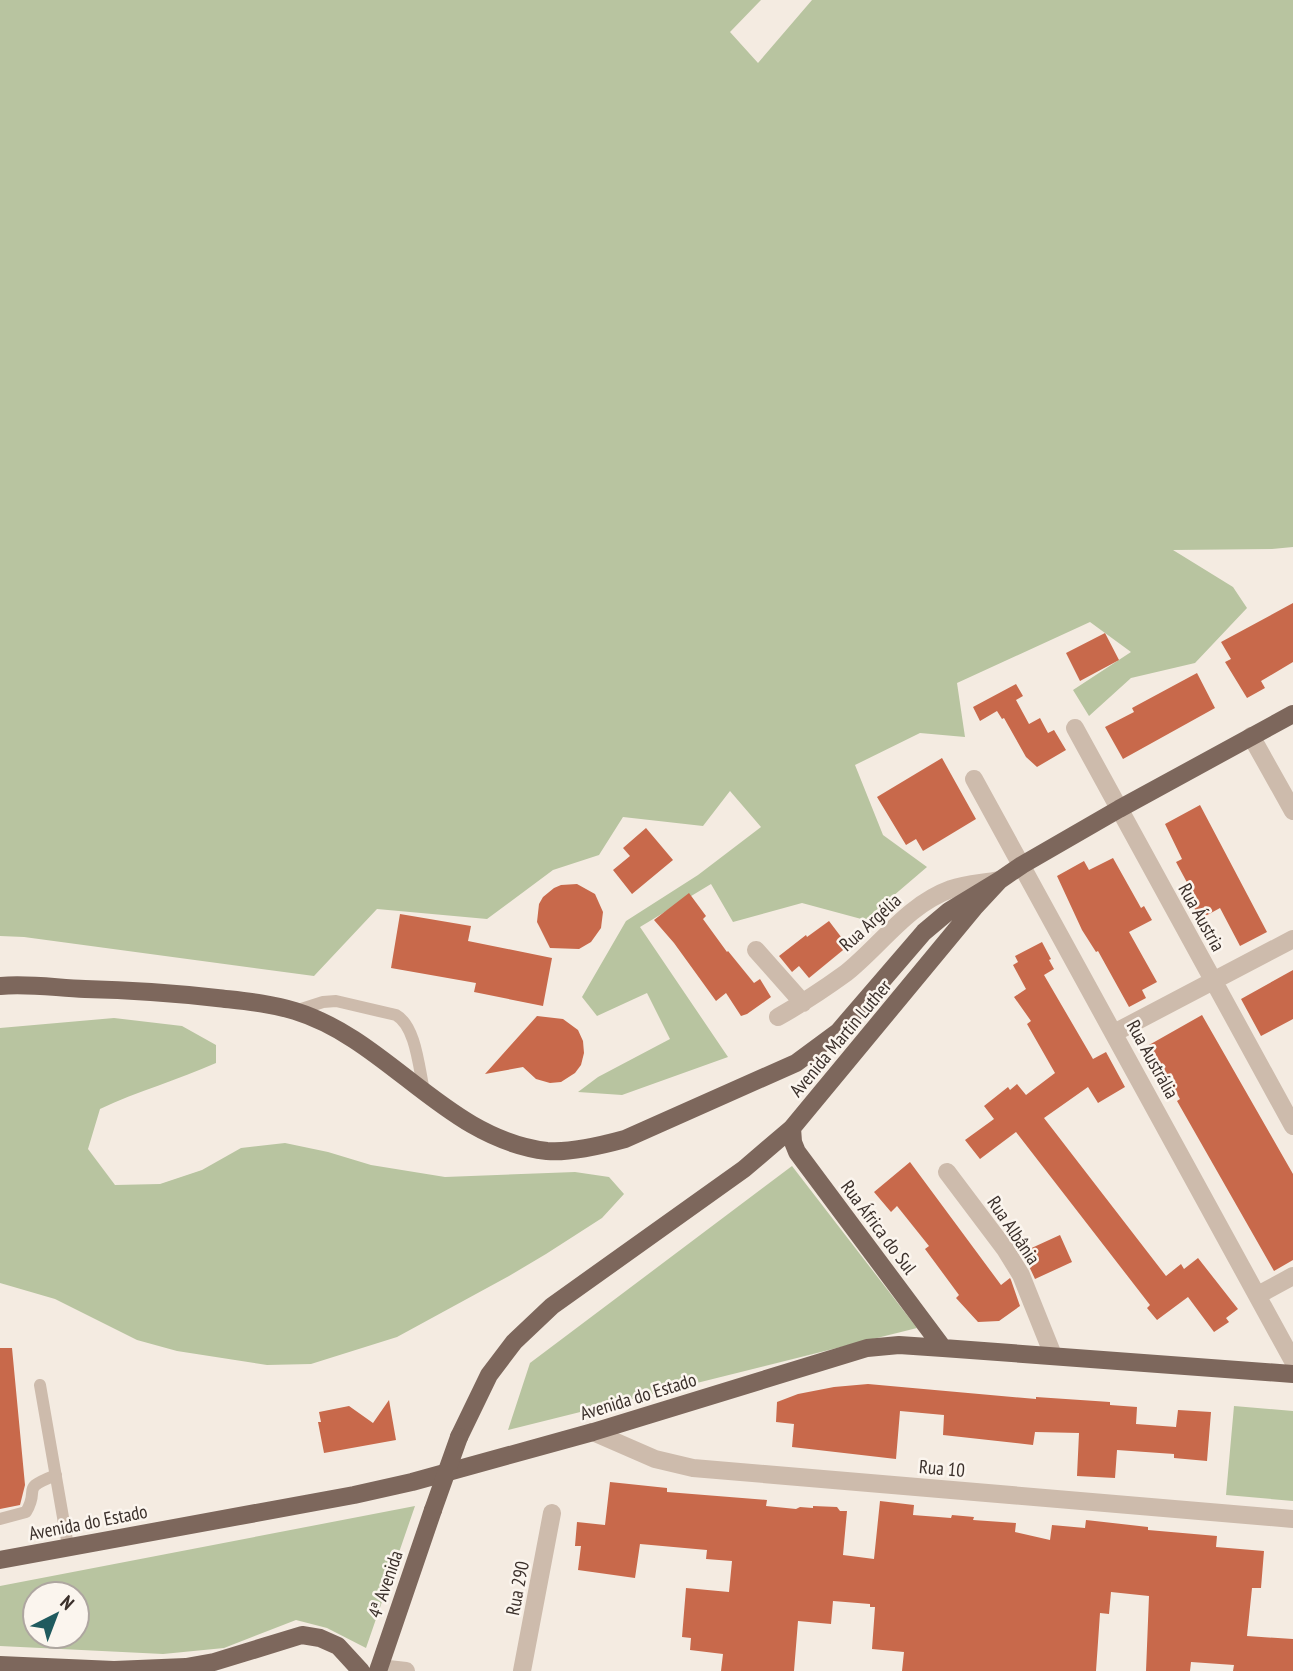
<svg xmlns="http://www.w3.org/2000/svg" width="1293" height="1671" font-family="'PT Sans Narrow',sans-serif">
	<rect width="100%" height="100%" fill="#f4ebe1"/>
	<!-- green -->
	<path fill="#b8c4a0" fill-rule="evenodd" d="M0,0H761L730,32L758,63L812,0H1293V547L1272,549L1173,550L1233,587L1247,608L1195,663L1131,678L1089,716L1073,690L1131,652L1090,622L957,683L965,737L920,733L855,765L883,835L927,867L865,920L802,903L733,922L711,884L640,927L728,1057L622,1095L578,1092L598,1077L670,1039L647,993L597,1016L582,997L626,921L698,875L761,827L730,791L703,826L623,817L599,855L553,870L487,919L377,909L314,976L24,937L0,936Z
		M114,1018L182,1026L216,1045V1063C178,1080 138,1091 100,1109L88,1149L115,1185L160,1184L202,1170L241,1148L285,1143L328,1152L371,1165L445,1177L575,1172L609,1177L624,1194L602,1218L546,1254L509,1276L397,1337L311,1364L267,1365L177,1351L137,1340L55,1299L0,1283V1028Z
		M792,1166L917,1328L508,1430L530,1363Z
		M1234,1406L1293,1411V1501L1226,1495Z
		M415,1506L366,1648L327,1628L296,1620L224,1648L163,1654L0,1646V1586ZM35,1594H77V1636H35Z"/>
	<!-- building -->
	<path fill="#c8694b" d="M1293,603V662L1261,681L1265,688L1247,698L1225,662L1231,659L1221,642Z
		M1105,633L1119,660L1080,681L1066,653Z
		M1197,673L1215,708L1123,759L1105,727L1134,712L1132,708Z
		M1016,684L1023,696L1016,700L1029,724L1040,718L1048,733L1054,730L1066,750L1037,767L1026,757L1004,718L1002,719L997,711L980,721L973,707Z
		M942,758L976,819L923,851L916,839L906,845L877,797Z
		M1200,805L1267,932L1240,946L1220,908L1200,919L1193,906L1198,903L1176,862L1182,859L1165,824Z
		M646,828L673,860L632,894L613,870L630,856L623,848Z
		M1113,858L1141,908L1144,906L1152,920L1129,932L1157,982L1142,990L1146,998L1129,1007L1098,951L1096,952L1082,930L1057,876L1084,861L1089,870Z
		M577,884L595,894L603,912L601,928L591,942L579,949L550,948L537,922L539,904L543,897L554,888L561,885Z
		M689,893L706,916L703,919L727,952L728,951L754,983L760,979L771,997L747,1014L741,1016L726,993L716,1001L674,943L654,920Z
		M400,914L471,926L468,941L552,958L543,1006L474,992L476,983L391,968Z
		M829,921L848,946L809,978L799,966L792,972L779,956L806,935L807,937Z
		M1042,942L1051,959L1049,960L1054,969L1044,975L1093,1059L1106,1052L1125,1087L1098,1103L1088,1087L1044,1118L1166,1276L1181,1264L1184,1269L1198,1258L1238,1309L1226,1318L1229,1322L1214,1332L1188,1297L1157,1320L1147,1308L1150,1305L1016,1132L980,1159L965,1140L994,1119L984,1106L1008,1087L1010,1090L1017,1084L1026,1095L1055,1073L1027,1024L1031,1021L1014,997L1026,989L1013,965L1018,962L1015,956Z
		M1293,970V1019L1261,1036L1241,999Z
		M1202,1015L1293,1174V1260L1274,1271L1177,1101L1180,1099L1149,1045Z
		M537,1016L563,1019L578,1030L583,1041L584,1053L581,1065L575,1073L561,1082L550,1083L536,1079L523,1067L485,1074Z
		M910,1162L1001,1285L1010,1278L1011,1280L1020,1306L999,1321L978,1322L956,1298L959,1295L925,1249L929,1246L897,1206L891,1212L874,1192Z
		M1060,1235L1072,1262L1035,1279L1028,1264L1030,1262L1025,1251Z
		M0,1348H12L25,1485L20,1505L0,1509Z
		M868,1384L1036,1399V1397L1110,1402V1405L1137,1407L1136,1424L1176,1427L1178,1410L1211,1412L1207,1461L1174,1458V1454L1117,1450L1115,1478L1077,1476L1079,1433L1035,1432L1033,1445L943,1435L944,1415L900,1411L896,1459L792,1447L794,1424L776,1422L777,1402L798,1394L834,1387Z
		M389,1400L396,1440L324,1453L318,1422H321L319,1412L349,1406L373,1423Z
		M610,1482L667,1488V1492L767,1500L766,1506L796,1509L800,1507L813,1508V1506L837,1507L840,1511H847L843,1555L874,1559L880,1501L914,1505L913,1515L951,1518L952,1515L974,1517L973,1520L1016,1523L1015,1532L1050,1540L1052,1525L1085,1528L1086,1520L1148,1527V1530L1217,1536L1216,1547L1264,1551L1261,1588H1252L1247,1636L1293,1639V1671H1233L1234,1665L1191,1662L1190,1671H1146L1149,1596L1111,1592L1109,1614L1100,1613L1096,1671H902L904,1652L872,1649L875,1607H870V1604L833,1601L831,1624L798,1621L794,1671H721L723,1654L690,1650L691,1638L682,1637L686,1588L729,1592L732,1561L706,1559L707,1550L640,1544L635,1578L578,1570L581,1546H575L577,1522L605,1525Z"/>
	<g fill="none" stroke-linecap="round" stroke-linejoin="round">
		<!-- service -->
		<path stroke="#cdbbac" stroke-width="12" d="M295,1011L323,1002L336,1001L396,1015C416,1026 419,1069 424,1091
			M40,1385L68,1546
			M0,1519L26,1512C41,1487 18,1490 56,1475"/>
		<!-- minor -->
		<path stroke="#cdbbac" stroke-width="18" d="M1075,728L1293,1126
			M1251,736L1293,811
			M974,779L1293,1361
			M756,950L803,1003
			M778,1017C801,1004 824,989 846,973C881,945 907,905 951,889C966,884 984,883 999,880
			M1114,1033L1293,939
			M947,1172L1005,1249L1021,1275L1053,1355
			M1258,1295L1293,1276
			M379,1668L406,1671
			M522,1671L552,1513"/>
		<!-- tertiary -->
		<path stroke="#cdbbac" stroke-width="18" d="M593,1432L655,1459L693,1468L1293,1519"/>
		<!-- primary -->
		<path stroke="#7d675c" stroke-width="18" d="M0,986C27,983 57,988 85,989C129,990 173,993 217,998C243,1001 270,1003 295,1011C389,1040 446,1139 547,1151C569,1153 603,1145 625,1139L796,1063L838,1032L924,932L949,911L1000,880
			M792,1128L793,1142L797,1152L943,1348
			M459,1437L489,1375L514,1342L552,1306L744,1169L792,1128L974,908L1000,880L1022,865L1119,809L1293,714
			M0,1560L354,1495L412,1482L593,1432L867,1348L899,1345L943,1348L1293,1374
			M0,1665L114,1670L186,1667L214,1662L302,1635L320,1638L338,1646L361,1671
			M378,1671L433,1510"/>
		<!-- primary-bridge -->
		<path stroke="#7d675c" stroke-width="18" d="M433,1510L459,1437"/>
	</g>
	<g text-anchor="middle" stroke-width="5" stroke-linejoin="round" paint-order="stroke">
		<!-- street labels -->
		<g font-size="19" fill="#3b302b" stroke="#fbf5ee">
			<text transform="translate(1202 917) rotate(61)" y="7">Rua Áustria</text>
			<text transform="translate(870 922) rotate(-42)" y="7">Rua Argélia</text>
			<text transform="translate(840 1038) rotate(-50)" y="7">Avenida Martin Luther</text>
			<text transform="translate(1153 1059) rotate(61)" y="7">Rua Austrália</text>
			<text transform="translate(879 1227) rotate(53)" y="7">Rua África do Sul</text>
			<text transform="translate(1014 1230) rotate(56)" y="7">Rua Albânia</text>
			<text transform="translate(638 1396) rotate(-17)" y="7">Avenida do Estado</text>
			<text transform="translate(942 1468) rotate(5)" y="7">Rua 10</text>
			<text transform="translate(88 1522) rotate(-11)" y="7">Avenida do Estado</text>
			<text transform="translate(385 1584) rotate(-71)" y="7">4ª Avenida</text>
			<text transform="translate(517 1588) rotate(-79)" y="7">Rua 290</text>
		</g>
	</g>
	<!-- north arrow -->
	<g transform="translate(56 1615) rotate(42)"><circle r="33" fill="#fbf5ee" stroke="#aea6a0" stroke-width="2"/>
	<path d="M0-5L12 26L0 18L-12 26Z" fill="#1f5a5e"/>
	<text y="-10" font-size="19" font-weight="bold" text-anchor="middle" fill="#3b302b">N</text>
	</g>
</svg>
